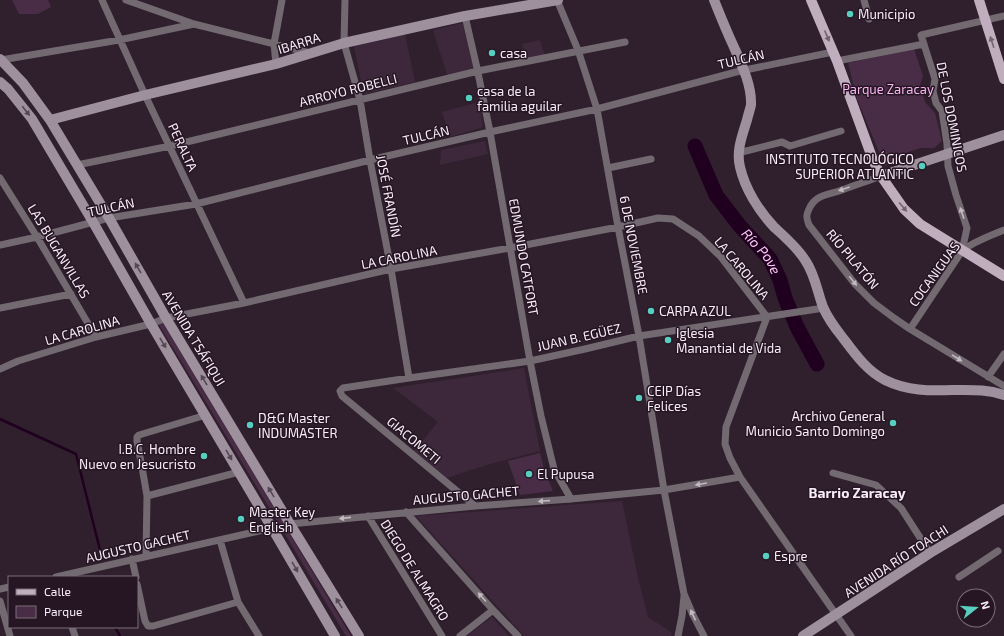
<svg xmlns="http://www.w3.org/2000/svg" width="1004" height="636" font-family="'Exo 2',sans-serif">
	<rect width="100%" height="100%" fill="#30202e"/>
	<!-- built -->
	<path fill="#3d273b" d="M463,23L477,68L448,78L433,30Z
		M405,34L415,82L364,94L353,43Z
		M540,40L545,56L526,59L522,44Z
		M479,102L483,127L450,137L442,112Z
		M485,141L488,154L440,165L441,150Z
		M524,368L540,451L493,463L447,478L414,451L438,422L393,388Z
		M622,501L639,582L648,617L672,633L671,636H524L416,516Z
		M492,617L509,636H467Z"/>
	<!-- green -->
	<path fill="#492c46" d="M12,0H48L51,7L38,14H19Z
		M914,49L923,76L920,85L925,102L935,113L942,141L934,148H921L908,152L897,161L885,166L857,99L848,63Z
		M163,323L351,636H346C284,533 222,428 159,325Z
		M540,453L544,469L553,491L520,495L508,461Z"/>
	<g fill="none" stroke-linecap="round" stroke-linejoin="round">
		<!-- stream -->
		<path stroke="#20001f" stroke-width="2.5" d="M0,419L76,454L100,550
			M115,627L120,636"/>
		<!-- river -->
		<path stroke="#20001f" stroke-width="15" id="s1" d="M695,146L716,195L739,225L770,259L780,280L785,298L797,327L817,364"/>
		<!-- street -->
		<path stroke="#736a71" stroke-width="7" d="M102,0L145,95L244,303
			M126,0L194,24L310,53
			M345,0L344,43L360,100L370,160L391,269L409,378
			M557,0L578,50L597,109L618,227L639,336L664,490L684,594L693,615L704,636
			M864,0L869,19
			M465,16L477,68L490,132L530,361L541,416L554,469L571,499
			M1,60L119,40L194,24
			M837,61L924,44
			M276,64L274,44L282,0
			M738,153L782,142L790,146L841,131
			M77,165L170,146L478,71L625,42
			M608,168L651,159
			M881,176C868,181 855,185 842,190C829,195 817,194 810,207C806,215 806,217 809,225L855,284L874,303L894,318L910,329L1004,386
			M0,178L37,237L96,337
			M0,245L37,237L109,218L196,204L370,160L490,132L597,109L740,71L833,52
			M962,251L967,228L956,195L948,166L947,144L942,111L936,103L933,91L935,79L921,35L1004,16
			M0,308L71,294
			M767,317L726,427L725,444L730,458L740,477L851,636
			M910,329L962,251C974,241 990,236 1004,230
			M0,369L18,361L96,337L151,324L166,318L244,303L391,269L510,248L618,227L658,218L673,219L699,236L721,257L767,317
			M988,377L1004,354
			M833,473L876,485L901,508L930,553
			M147,496L239,472
			M475,506L342,396L340,391L343,388L409,378L530,361L585,349L639,336L824,308
			M406,512L493,610L518,636
			M368,516L442,636
			M290,524L475,506L571,499L664,490L740,477
			M220,540L238,602L259,636
			M146,556L147,496L142,467L137,441V437L139,435L206,415
			M132,559L136,577
			M56,577L272,528
			M959,577L998,551
			M137,584L145,621L148,626H153L238,602
			M0,589L9,587
			M0,601L10,636
			M72,627L75,636
			M460,636L493,610
			M678,636L682,616L684,596"/>
		<!-- secondary -->
		<path stroke="#9e909c" stroke-width="10" d="M714,0C720,15 726,30 733,45C741,63 752,85 751,105C750,110 748,115 747,120C742,136 736,151 740,167C745,189 759,211 774,227C785,237 797,247 805,260C815,274 817,291 823,307C828,319 835,328 843,338C855,354 867,371 885,380C907,391 930,391 953,390C971,390 987,389 1004,395
			M0,59L23,83L50,120L109,218L166,318L290,524L359,636
			M0,82L8,89L32,119L93,222L151,324L272,528L335,636
			M50,120L145,95L276,64L344,43L465,16L558,0
			M881,176L1004,135
			M803,636L930,553L1004,509"/>
		<!-- primary -->
		<path stroke="#c0aebe" stroke-width="10" d="M811,0L837,61L873,160L881,176L904,209L920,224L1004,276
			M979,0L1004,79"/>
	</g>
	<!-- one-way arrows -->
	<defs><path id="oneway-solid" d="M-6-.8H1V-3.2L6.5 0L1 3.2V.8H-6Z"/></defs>
	<g fill="#736271">
		<use href="#oneway-solid" transform="translate(827 36) rotate(67)"/>
		<use href="#oneway-solid" transform="translate(992 42) rotate(-108)"/>
		<use href="#oneway-solid" transform="translate(903 207) rotate(50)"/>
	</g>
	<g fill="#564754">
		<use href="#oneway-solid" transform="translate(26 111) rotate(51)"/>
		<use href="#oneway-solid" transform="translate(138 268) rotate(-120)"/>
		<use href="#oneway-solid" transform="translate(163 343) rotate(59)"/>
		<use href="#oneway-solid" transform="translate(204 380) rotate(-121)"/>
		<use href="#oneway-solid" transform="translate(229 455) rotate(60)"/>
		<use href="#oneway-solid" transform="translate(271 492) rotate(-121)"/>
		<use href="#oneway-solid" transform="translate(295 567) rotate(60)"/>
		<use href="#oneway-solid" transform="translate(339 603) rotate(-122)"/>
	</g>
	<g fill="#c3b9c1">
		<use href="#oneway-solid" transform="translate(844 189) rotate(161)"/>
		<use href="#oneway-solid" transform="translate(962 213) rotate(-109)"/>
		<use href="#oneway-solid" transform="translate(853 281) rotate(51)"/>
		<use href="#oneway-solid" transform="translate(957 358) rotate(32)"/>
		<use href="#oneway-solid" transform="translate(701 484) rotate(170)"/>
		<use href="#oneway-solid" transform="translate(544 501) rotate(176)"/>
		<use href="#oneway-solid" transform="translate(345 518) rotate(174)"/>
		<use href="#oneway-solid" transform="translate(482 597) rotate(-132)"/>
		<use href="#oneway-solid" transform="translate(693 615) rotate(-115)"/>
	</g>
	<!-- markers -->
	<g fill="#58cec0" stroke="#261624" stroke-width="1.5">
		<circle cx="850" cy="14" r="4"/>
		<circle cx="492" cy="53" r="4"/>
		<circle cx="469" cy="98" r="4"/>
		<circle cx="922" cy="166" r="4"/>
		<circle cx="651" cy="311" r="4"/>
		<circle cx="668" cy="340" r="4"/>
		<circle cx="639" cy="398" r="4"/>
		<circle cx="893" cy="423" r="4"/>
		<circle cx="250" cy="425" r="4"/>
		<circle cx="204" cy="456" r="4"/>
		<circle cx="529" cy="474" r="4"/>
		<circle cx="241" cy="519" r="4"/>
		<circle cx="766" cy="556" r="4"/>
	</g>
	<g text-anchor="middle" stroke-width="3" stroke-linejoin="round" paint-order="stroke">
		<!-- poi labels -->
		<g font-size="13" fill="#f9edf7" stroke="#261624" text-anchor="start">
			<text x="858" y="19">Municipio</text>
			<text x="500" y="58">casa</text>
			<text x="477" y="96">casa de la<tspan x="477" dy="15">familia aguilar</tspan></text>
			<text x="914" y="164" text-anchor="end">INSTITUTO TECNOLÓGICO<tspan x="914" dy="15">SUPERIOR ATLANTIC</tspan></text>
			<text x="659" y="316">CARPA AZUL</text>
			<text x="676" y="338">Iglesia<tspan x="676" dy="15">Manantial de Vida</tspan></text>
			<text x="647" y="396">CEIP Días<tspan x="647" dy="15">Felices</tspan></text>
			<text x="885" y="421" text-anchor="end">Archivo General<tspan x="885" dy="15">Municio Santo Domingo</tspan></text>
			<text x="258" y="423">D&amp;G Master<tspan x="258" dy="15">INDUMASTER</tspan></text>
			<text x="196" y="454" text-anchor="end">I.B.C. Hombre<tspan x="196" dy="15">Nuevo en Jesucristo</tspan></text>
			<text x="537" y="479">El Pupusa</text>
			<text x="249" y="517">Master Key<tspan x="249" dy="15">English</tspan></text>
			<text x="774" y="561">Espre</text>
		</g>
		<!-- street labels -->
		<g font-size="13" fill="#f9edf7" stroke="#261624">
			<text transform="translate(299 43) rotate(-17)" y="5">IBARRA</text>
			<text transform="translate(741 59) rotate(-13)" y="5">TULCÁN</text>
			<text transform="translate(348 90) rotate(-14)" y="5">ARROYO ROBELLI</text>
			<text transform="translate(952 117) rotate(79)" y="5">DE LOS DOMINICOS</text>
			<text transform="translate(426 135) rotate(-13)" y="5">TULCÁN</text>
			<text transform="translate(183 147) rotate(65)" y="5">PERALTA</text>
			<text transform="translate(389 196) rotate(79)" y="5">JOSÉ FRANDÍN</text>
			<text transform="translate(111 207) rotate(-12)" y="5">TULCÁN</text>
			<text transform="translate(634 245) rotate(79)" y="5">6 DE NOVIEMBRE</text>
			<text transform="translate(59 251) rotate(59)" y="5">LAS BUGANVILLAS</text>
			<text transform="translate(399 257) rotate(-11)" y="5">LA CAROLINA</text>
			<text transform="translate(524 257) rotate(80)" y="5">EDMUNDO CATFORT</text>
			<text transform="translate(853 259) rotate(50)" y="5">RÍO PILATÓN</text>
			<text transform="translate(742 268) rotate(50)" y="5">LA CAROLINA</text>
			<text transform="translate(934 274) rotate(-54)" y="5">COCANIGUAS</text>
			<text transform="translate(82 330) rotate(-16)" y="5">LA CAROLINA</text>
			<text transform="translate(579 337) rotate(-13)" y="5">JUAN B. EGÜEZ</text>
			<text transform="translate(194 338) rotate(59)" y="5">AVENIDA TSÁFIQUI</text>
			<text transform="translate(414 440) rotate(40)" y="5">GIACOMETI</text>
			<text transform="translate(466 495) rotate(-5)" y="5">AUGUSTO GACHET</text>
			<text transform="translate(138 546) rotate(-13)" y="5">AUGUSTO GACHET</text>
			<text transform="translate(896 561) rotate(-33)" y="5">AVENIDA RÍO TOACHI</text>
			<text transform="translate(415 570) rotate(58)" y="5">DIEGO DE ALMAGRO</text>
		</g>
		<!-- park labels -->
		<g font-size="13" fill="#f8b6f2" stroke="#261624">
			<text x="888" y="94">Parque Zaracay</text>
		</g>
		<!-- water labels -->
		<g font-size="14" font-style="italic" fill="#fcc6f6" stroke="#261624">
			<text dy="5" stroke="none"><textPath href="#s1" startOffset="126">Río Pove</textPath></text>
		</g>
		<!-- neighbourhood labels -->
		<g font-size="14" font-weight="bold" fill="#f9edf7" stroke="#261624">
			<text x="857" y="498">Barrio Zaracay</text>
		</g>
	</g>
	<!-- legend -->
	<rect x="8" y="576" width="130" height="52" fill="#261624" stroke="#7a6c78"/>
	<rect x="16" y="589" width="20" height="6" fill="#c0aebe" stroke="#7a6c78"/>
	<text x="44" y="596" font-size="12" fill="#f9edf7">Calle</text>
	<rect x="16" y="606" width="20" height="12" fill="#492c46" stroke="#7a6c78"/>
	<text x="44" y="616" font-size="12" fill="#f9edf7">Parque</text>
	<!-- north arrow -->
	<g transform="translate(976 608) rotate(73)"><circle r="19" fill="#261624" stroke="#7a6c78"/>
	<path d="M0-3L7 15L0 10L-7 15Z" fill="#58cec0"/>
	<text y="-6" font-size="11" font-weight="bold" text-anchor="middle" fill="#f9edf7">N</text>
	</g>
</svg>
